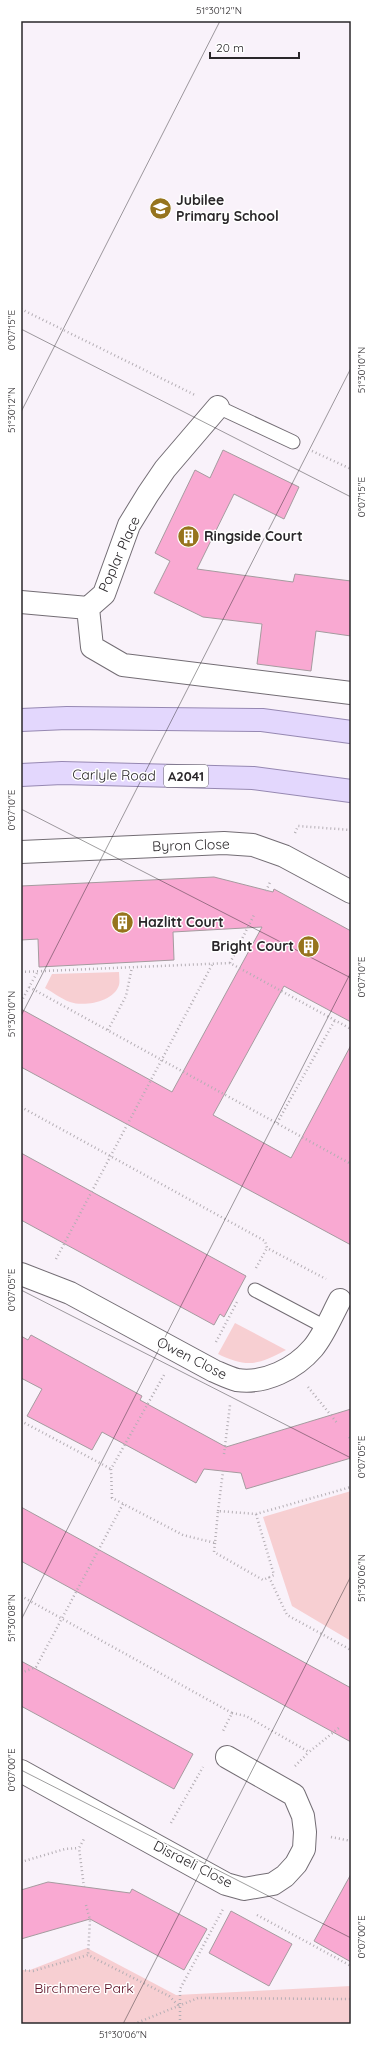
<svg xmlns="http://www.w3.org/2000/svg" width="372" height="2045" font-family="Quicksand,sans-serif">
	<rect width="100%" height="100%" fill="#f9f2fa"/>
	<!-- green -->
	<path fill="#f7cfd2" d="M119,972C119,976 120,981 119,985C114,1002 84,1007 70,1002C61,999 53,992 45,988L52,974Z
		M235,1323L286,1350C258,1365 247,1368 218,1354Z
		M351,1491V1641L292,1606L263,1517Z
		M87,1948L176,1995L351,1986V2024H21V1970H30Z"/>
	<!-- building -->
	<path fill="#f9a9d2" stroke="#a59b9f" d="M223,450L299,487L284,519L234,494L197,569L293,582L295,574L351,581V636L316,631L311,671L257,664L262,624L203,617L154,593L170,561L155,553L195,470L210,478Z
		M214,877L273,892L274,889L351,931V1022L284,986L213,1115L291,1158L351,1045V1245L21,1067V1009L172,1092L262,927L173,932L174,960L39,967L38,939L21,940V886Z
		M21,1153L246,1276L224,1317L220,1314L214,1325L21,1220Z
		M31,1335L142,1396L140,1400L226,1447L351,1409V1458L246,1489L241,1473L204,1469L196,1483L102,1432L92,1450L27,1416L42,1389L21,1378V1336L28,1340Z
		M21,1507L351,1688V1742L21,1561Z
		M21,1661L193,1754L174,1789L21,1706Z
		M351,1874V1962L314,1941Z
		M48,1882L130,1893L132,1889L207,1929L184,1970L90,1919L21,1939V1890Z
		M231,1911L292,1944L269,1986L209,1953Z"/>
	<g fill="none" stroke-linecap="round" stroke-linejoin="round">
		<defs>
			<path id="service" d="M218,407L293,442
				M255,1290L325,1327"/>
			<path id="minor" d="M21,602L88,608L104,594L129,525L148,494L165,469L218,407
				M88,608L92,647L123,665L351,693
				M21,852L224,843L253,845L284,856L351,892
				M21,1274L70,1293L214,1371C221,1374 229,1378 237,1380C265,1384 295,1369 313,1348C324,1335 332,1315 340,1300
				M21,1771L226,1884L244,1889L273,1884L285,1876L296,1864L304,1849L305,1832L303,1816L294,1795L227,1757"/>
			<path id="primary" d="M21,720L67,718L262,720L351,732
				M21,775L62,773L253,778L351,791"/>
		</defs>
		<!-- service casing -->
		<use href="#service" stroke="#736d74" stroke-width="15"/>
		<!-- minor casing -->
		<use href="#minor" stroke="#736d74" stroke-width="24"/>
		<!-- primary casing -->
		<use href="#primary" stroke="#9688b2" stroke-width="24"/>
		<!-- path -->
		<path stroke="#b4aeb4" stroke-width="2.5" stroke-dasharray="1 3" stroke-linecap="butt" d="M21,309L195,395
			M312,451L351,469
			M295,833L298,826L351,830
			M266,891L271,880
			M230,963L255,913
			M21,972L230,963L351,1029
			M29,987L351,1164
			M21,1002L38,971
			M108,1030L126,996L132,967
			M21,1107L265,1241L267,1248L326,1279
			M277,1123L335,1020
			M56,1259L213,963
			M256,1268L267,1248
			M216,1342L237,1302
			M164,1375L111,1469L112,1498L183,1535L215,1543L218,1511L256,1514L351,1487
			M308,1387L338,1424
			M21,1421L111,1469
			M349,1437L351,1440
			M224,1454L230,1405
			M218,1511L223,1471
			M215,1543L214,1552L263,1580L274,1575L256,1514
			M269,1577L287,1615L351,1650
			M21,1596L232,1713L223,1731
			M21,1673L36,1667L123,1504
			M232,1713L246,1716L309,1752L340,1727
			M295,1766L309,1752
			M171,1823L203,1767
			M331,1837L351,1841
			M21,1862L65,1849L79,1848
			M84,1887L79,1848L85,1837
			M86,1905L90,1920L88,1955
			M257,1915L351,1966
			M21,1970L33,1971L88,1955L169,1996L179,2006
			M134,2024L198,1998L351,1999
			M180,2024V1989L223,1909"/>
		<!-- service -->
		<use href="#service" stroke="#fff" stroke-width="13"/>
		<!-- minor -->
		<use href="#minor" stroke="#fff" stroke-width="22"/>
		<!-- primary -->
		<use href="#primary" stroke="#e3d7fd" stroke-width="22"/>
	</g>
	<!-- ticks -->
	<path fill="none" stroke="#2a272a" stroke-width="1" stroke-opacity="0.45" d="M21,329L351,497M21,412L220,21M21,809L351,978M21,1016L351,368M21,1290L351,1458M21,1620L351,972M21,1770L351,1938M123,2024L351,1576"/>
	<!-- icons -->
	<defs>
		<symbol id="school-disc" viewBox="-11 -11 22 22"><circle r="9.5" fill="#96741d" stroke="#fff"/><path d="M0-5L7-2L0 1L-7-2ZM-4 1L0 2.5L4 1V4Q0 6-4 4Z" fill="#fff"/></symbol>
		<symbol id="building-disc" viewBox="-11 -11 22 22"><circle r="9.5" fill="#96741d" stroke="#fff"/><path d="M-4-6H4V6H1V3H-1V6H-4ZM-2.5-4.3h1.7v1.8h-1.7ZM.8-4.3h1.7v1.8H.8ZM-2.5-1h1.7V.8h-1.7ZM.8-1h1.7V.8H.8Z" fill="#fff"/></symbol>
	</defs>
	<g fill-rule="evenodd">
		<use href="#school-disc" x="148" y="196" width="25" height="25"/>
		<use href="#building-disc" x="176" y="524" width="25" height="25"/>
		<use href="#building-disc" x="110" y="910" width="25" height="25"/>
		<use href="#building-disc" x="296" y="934" width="25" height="25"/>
	</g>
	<g text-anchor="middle" stroke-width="3" stroke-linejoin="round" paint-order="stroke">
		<!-- shield labels -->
		<rect fill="#fff" stroke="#6a686a" stroke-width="1" x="164" y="765" width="44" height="22" rx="3"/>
		<g font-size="13" font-weight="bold" fill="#2a272a">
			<text x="186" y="781">A2041</text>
		</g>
		<!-- poi labels -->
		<g font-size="14" font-weight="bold" fill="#2a272a" stroke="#fff" text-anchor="start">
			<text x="176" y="205">Jubilee<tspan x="176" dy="16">Primary School</tspan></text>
			<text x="204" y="541">Ringside Court</text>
			<text x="138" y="927">Hazlitt Court</text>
			<text x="294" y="951" text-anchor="end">Bright Court</text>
		</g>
		<!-- street labels -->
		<g font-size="14" fill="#2a272a" stroke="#fff">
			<text transform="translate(119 554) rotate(-66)" y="5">Poplar Place</text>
			<text transform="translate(114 775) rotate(1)" y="5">Carlyle Road</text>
			<text transform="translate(191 845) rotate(-2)" y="5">Byron Close</text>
			<text transform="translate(192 1358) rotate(27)" y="5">Owen Close</text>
			<text transform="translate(193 1864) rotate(27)" y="5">Disraeli Close</text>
		</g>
		<!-- park labels -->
		<g font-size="14" fill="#5a0c21" stroke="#fff">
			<text x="84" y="1993">Birchmere Park</text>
		</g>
	</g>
	<!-- border -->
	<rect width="372" height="2045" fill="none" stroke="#ffffff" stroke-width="44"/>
	<!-- scale -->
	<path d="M210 52v6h89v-6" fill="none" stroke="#2a272a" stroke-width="2"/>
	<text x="216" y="52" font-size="12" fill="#2a272a" stroke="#ffffff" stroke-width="3" paint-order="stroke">20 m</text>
	<rect x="22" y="22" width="328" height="2001" fill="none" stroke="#2a272a" stroke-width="1.5"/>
	<g font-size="10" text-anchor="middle" fill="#2a272a">
		<text x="219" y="14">51°30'12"N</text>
		<text transform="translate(11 330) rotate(-90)" y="4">0°07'15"E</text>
		<text transform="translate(361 370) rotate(-90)" y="4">51°30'10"N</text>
		<text transform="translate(11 410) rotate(-90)" y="4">51°30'12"N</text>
		<text transform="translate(361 497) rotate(-90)" y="4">0°07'15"E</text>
		<text transform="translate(11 810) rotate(-90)" y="4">0°07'10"E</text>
		<text transform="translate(361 977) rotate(-90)" y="4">0°07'10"E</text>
		<text transform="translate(11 1014) rotate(-90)" y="4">51°30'10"N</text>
		<text transform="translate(11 1290) rotate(-90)" y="4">0°07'05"E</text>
		<text transform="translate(361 1457) rotate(-90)" y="4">0°07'05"E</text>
		<text transform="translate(361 1578) rotate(-90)" y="4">51°30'06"N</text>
		<text transform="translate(11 1618) rotate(-90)" y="4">51°30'08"N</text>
		<text transform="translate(11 1770) rotate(-90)" y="4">0°07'00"E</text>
		<text transform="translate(361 1937) rotate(-90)" y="4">0°07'00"E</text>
		<text x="123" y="2038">51°30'06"N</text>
	</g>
</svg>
